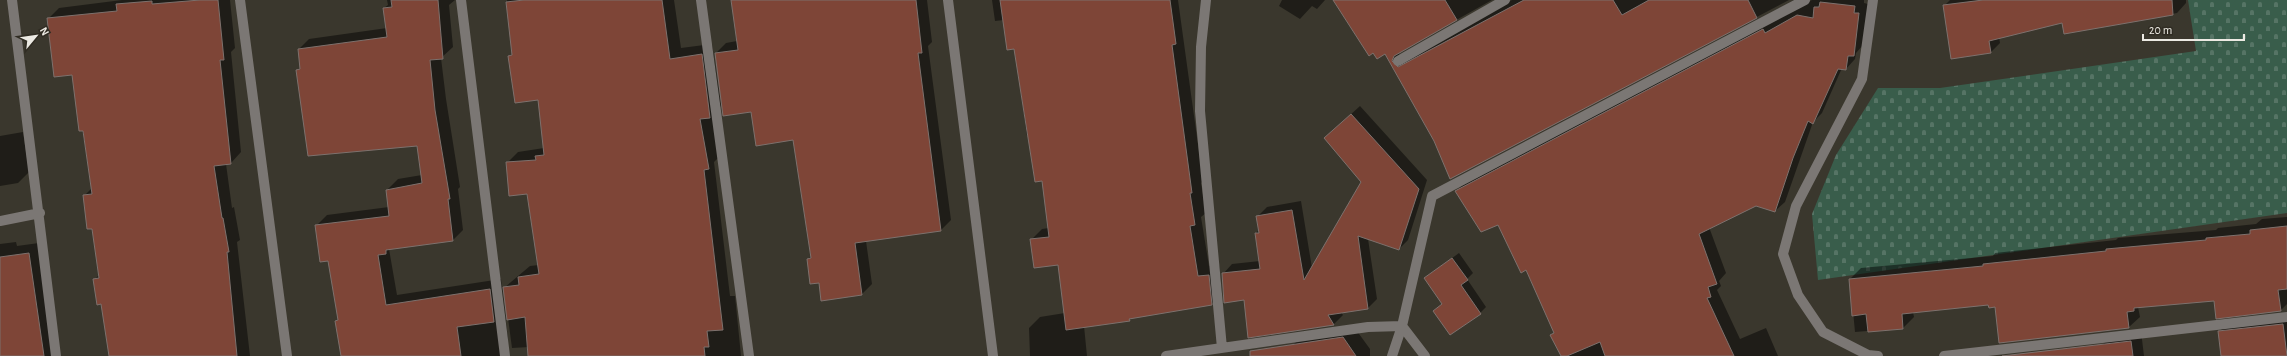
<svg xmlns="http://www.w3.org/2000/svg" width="2287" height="356" font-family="'Alegreya Sans',sans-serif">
	<defs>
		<pattern id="cemetery-stones" width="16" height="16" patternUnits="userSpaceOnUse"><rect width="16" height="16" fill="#395d4b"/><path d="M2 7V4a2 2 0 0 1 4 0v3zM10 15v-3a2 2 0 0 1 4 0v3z" fill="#567465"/></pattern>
	</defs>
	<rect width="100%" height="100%" fill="#3a372d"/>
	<!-- cemetery -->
	<path fill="url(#cemetery-stones)" d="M2188,0H2287V213L1818,280L1812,214L1836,155L1878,88H1940L2196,51Z"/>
	<!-- shadow -->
	<path fill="#0007" d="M122,0H230L235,48L231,52L241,152L231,163L226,164L232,208L234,207L240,240L237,242L250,356H112L102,303L94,280L100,274L93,228L84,196L92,188L73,74L48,19L59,8Z
		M387,0H455L449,5L453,47L441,58L446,99L460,187L458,189L463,230L453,240L389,249L397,295L501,279L508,339L501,346L502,356H342L336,321L339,318L328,260L316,226L327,215L389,207L387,190L398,179L422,175L417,145L297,70L301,67L299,49L309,39L387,28L384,8L388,5Z
		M507,0H674L681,48L712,44L721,106L712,115L719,157L714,162L730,296H735L741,356H574L564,345L512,348L504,288L530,266L539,265L527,193L507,163L518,152L544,148L539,99L509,56L513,53Z
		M732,0H927L932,42L928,46L951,220L941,230L866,241L872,284L862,294L822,300L820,282L808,259L811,256L794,139L751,111L716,53L726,43L737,41Z
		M992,0H1178L1203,181L1201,183L1206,213L1201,217L1209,266L1219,265L1222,294L1211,304L1084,326L1087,356H1030L1029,328L1040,317L1065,313L1059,264L1031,240L1042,229L1049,228L1043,180L1029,136H1027L1015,48L1004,20L995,21Z
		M1282,0H1325L1317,9L1312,6L1300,19L1279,6Z
		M1379,0H1492L1399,52L1400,57L1410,59L1512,0H1789L1451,178L1438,147L1385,53Z
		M1812,0H1864V3L1868,4L1863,45L1856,53L1855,59L1846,69L1842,68L1822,113L1813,122L1785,202L1775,211L1756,205L1709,227L1726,273L1719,281L1721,286L1717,290L1740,339L1766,328L1778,356H1562L1552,335L1555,332L1526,269L1498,223L1457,191L1466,181Z
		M1950,0H2186V3L2177,13L2065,33L2063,22L1999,37L2000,43L1990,53L1944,6Z
		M1360,106L1427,180L1408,240L1399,249L1368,239L1377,299L1368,308L1341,312L1343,315L1334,324L1291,330L1245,299L1223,274L1232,264L1260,261L1256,233L1260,229L1258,216L1267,207L1301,201L1312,268L1362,182L1325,138Z
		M23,132L29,172L18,183L0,186V136Z
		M2287,217V304L2281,310L2215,300L2138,307L2140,317L2129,327L1989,304L1913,312L1914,317L1903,328L1855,332L1850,279L1861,268L1993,256L1995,253L2116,240L2118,238L2216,230L2218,228L2256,224L2262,219Z
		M16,242L17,246L39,243L55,356H0V244Z
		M1459,253L1473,273L1467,279L1486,307L1480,313L1434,311L1443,303L1425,278Z
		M2287,314V356H2222L2219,332L2229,321Z
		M1354,327L1370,349V356H1295L1293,345L1304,334Z
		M2141,331L2144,356H2029L2102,345L2112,335Z"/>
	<!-- building -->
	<path fill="#7e4537" stroke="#7d716d" d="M200,0H218L224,60H220L231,164L214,166L222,218H223L229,252H227L237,356H109L101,304L97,305L93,279L99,278L92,229H87L83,195L92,194L83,131H79L72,75L54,77L47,18L117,11L116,4L152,1V4Z
		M391,0H438L443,59L430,60L435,110L450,199H448L453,241L386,250V254L378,255L386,305L490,289L494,322L457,327L461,356H341L335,321L338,320L328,261L320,262L315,225L389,216L386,190L422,183L417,146L308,156L296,70L300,69L298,49L387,37L383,8L392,7Z
		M524,0H662L670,59L702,54L710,118L700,119L709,169L704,170L723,330L707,331L709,347H704L705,356H528L525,317L507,320L503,287L519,285L518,277L539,274L527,194L509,196L506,162L536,160L535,156L544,155L538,100L515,103L508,56L512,55L506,2Z
		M731,0H916L922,53H918L941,231L855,243L862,295L821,301L819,283L810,284L807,259L811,258L793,140L756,146L751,112L723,116L715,53L738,50Z
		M1000,0H1170L1176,44L1172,45L1192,193H1190L1195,225L1190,226L1198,276L1209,275L1212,305L1129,319L1130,321L1066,330L1058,265L1034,268L1030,239L1049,237L1042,181L1035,182L1014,49L1007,50Z
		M1333,0H1445L1457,20L1394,56L1392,61L1398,67L1524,0H1613L1622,15L1649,0H1748L1757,18L1450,179L1434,141L1385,54L1377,59L1373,53L1369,56Z
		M1983,0H2172L2173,15L2064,34L2062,23L1989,41L1991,53L1951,59L1943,5Z
		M1820,2L1855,6L1854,13H1859L1854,56H1848L1846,70L1838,69L1813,124L1808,121L1793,158L1775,212L1756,206L1699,234L1717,284L1708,287L1711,297L1707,298L1734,356H1605L1600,342L1567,356H1561L1550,335L1554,333L1526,270L1521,273L1498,225L1481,232L1455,191L1763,29L1765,33L1797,15L1813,18L1814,7H1819Z
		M1351,114L1419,189L1399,250L1358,236L1368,309L1328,315L1334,325L1248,338L1244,300L1224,303L1222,273L1260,269L1255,233H1259L1256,216L1292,210L1304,280L1361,182L1324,138Z
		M2287,226V289L2278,290L2281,311L2216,319L2214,301L2134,308V311L2127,312L2129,328L1999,343L1995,307L1989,308L1988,305L1902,314L1903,329L1868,332L1866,314L1852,316L1849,279L1983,266V264L2106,251V249L2206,240V238L2250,234V230Z
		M29,253L44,356H0V257Z
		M1452,258L1468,280L1461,285L1481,314L1450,335L1433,311L1442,304L1424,278Z
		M2283,324L2287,356H2221L2218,331Z
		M1343,337L1356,356H1250V351Z
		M2131,341L2133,356H2002Z"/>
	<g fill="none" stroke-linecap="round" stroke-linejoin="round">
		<!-- minor -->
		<path stroke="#7b7774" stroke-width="10" d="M12,0L56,356
			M240,0L287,356
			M461,0L505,356
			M701,0L749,356
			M948,0L993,356
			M1206,0L1201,47L1200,111L1222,348
			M1873,0L1862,79L1796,206L1783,254L1798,295L1823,332L1868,355L1878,356
			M1398,61L1505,0
			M0,221L40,213
			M1166,356L1368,327L1402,326L1425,356
			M1392,356L1402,326L1432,196L1805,0
			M1944,356L2287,317"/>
	</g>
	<!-- north arrow -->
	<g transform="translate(36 36) rotate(61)" stroke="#302c23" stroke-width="3" paint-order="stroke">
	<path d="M0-3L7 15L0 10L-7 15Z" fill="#eceae3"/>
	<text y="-6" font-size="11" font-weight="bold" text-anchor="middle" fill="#eceae3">N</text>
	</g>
	<!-- scale -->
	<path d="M2143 34v6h101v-6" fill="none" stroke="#eceae3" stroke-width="2"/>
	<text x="2149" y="34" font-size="12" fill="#eceae3" stroke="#302c23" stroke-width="3" paint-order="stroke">20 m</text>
</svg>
